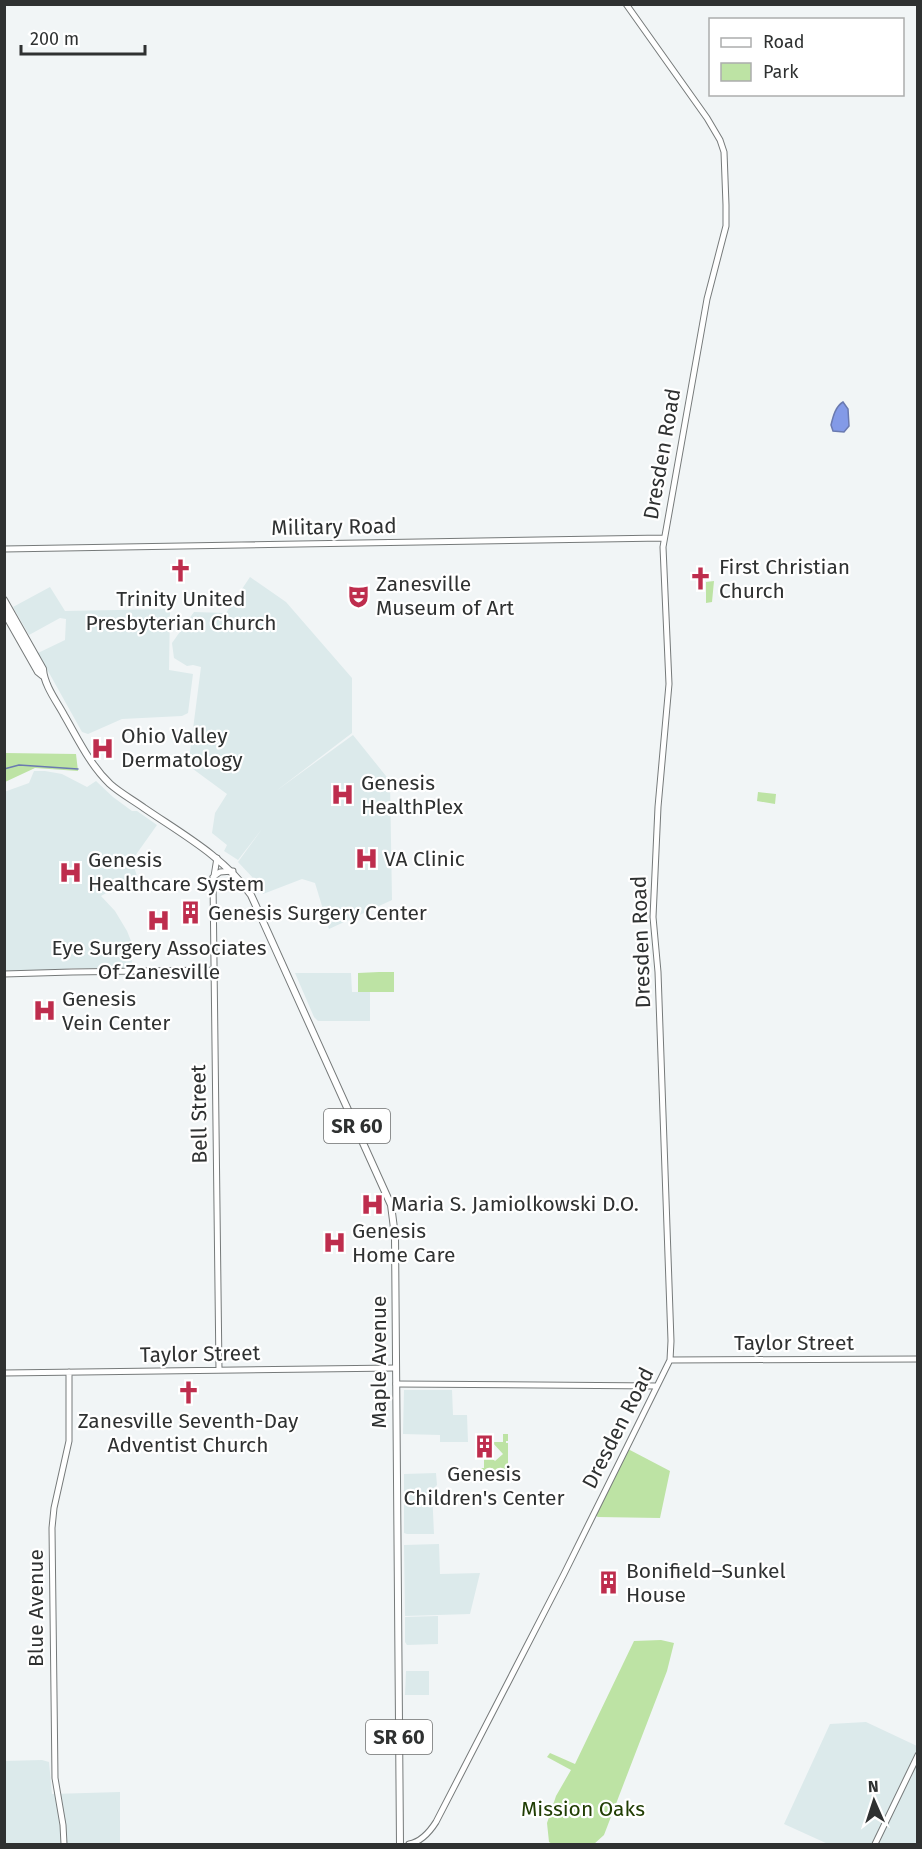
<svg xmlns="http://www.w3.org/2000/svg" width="922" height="1849" font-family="'Fira Sans',sans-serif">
	<rect width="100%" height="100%" fill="#f1f5f6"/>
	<!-- built -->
	<path fill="#dceaeb" d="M250,577L286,602L352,678V733L276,791L353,735L390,781L392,900L329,929L315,883L302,879L263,894L254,879L238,862L262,829L238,860L224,851L227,845L212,833L215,813L227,794L193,769L189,760L201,667L193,665L187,666L174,658L172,643L194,612L226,613Z
		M50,587L65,611L170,609L169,670L193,674L188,713L182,716L122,719L88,734L82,732L38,653L65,640L66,619L60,618L29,635L13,607Z
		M34,771H45L62,774L87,787L96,781L113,797L132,811H137L157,825L135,856L133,864L137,876L101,896L115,911L127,931L131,941L132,966L130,968H71L61,970L5,972L4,792L29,783Z
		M295,973H351L352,992H370V1021H318L314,1017Z
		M404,1390H452L453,1415H467L468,1442H440V1435L403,1434Z
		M436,1473L437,1485L432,1490L434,1534H407L404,1533V1474Z
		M439,1544L440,1574L480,1573L470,1614L405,1616L404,1545Z
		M438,1616V1644L407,1645L405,1642V1617Z
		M406,1671H429V1695H405Z
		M866,1722L917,1746V1844H828L784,1824L830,1724Z
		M42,1760L49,1762L52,1794L120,1792V1844H5L4,1761Z"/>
	<!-- green -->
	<path fill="#bde3a4" d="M714,581L712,602L706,603V582Z
		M5,753L76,754L78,771L35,768L5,782Z
		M758,792L776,794L775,804L757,801Z
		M379,972H394V992H358V973Z
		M503,1434H508V1441H506V1443H508V1472L472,1473V1468H484V1450L495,1461L503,1454L492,1442H503Z
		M628,1449L670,1471L660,1518L598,1517L596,1516Z
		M661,1640L674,1643L667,1671L604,1835L594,1844H552L549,1842L547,1823L556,1796L571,1770L547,1757L550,1753L575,1764L634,1641Z"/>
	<!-- water -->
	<path fill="#839ae7" stroke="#6a7ab0" stroke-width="1.5" d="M843,402L848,409L849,426L844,432L833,431L831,425C833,417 835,407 843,402Z"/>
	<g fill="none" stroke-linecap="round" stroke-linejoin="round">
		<!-- stream -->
		<path stroke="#6a7ab0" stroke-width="1.5" d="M4,769L19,765L78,769"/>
		<defs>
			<path id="minor" d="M4,549L663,538
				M217,858L213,882L219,1370
				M213,877L220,872L233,871
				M4,974L72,972L214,970
				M670,1360L918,1359
				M4,1373L396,1368
				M396,1384L657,1386
				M64,1844L63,1825L55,1778L52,1528L54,1508L69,1441V1372
				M409,1844C421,1842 429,1833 436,1822L564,1574L670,1360L671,1341L658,972L653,917L658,807L669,684L663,547L707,299L726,226V205L724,152L720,140L707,118L626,4
				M875,1844L918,1755"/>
			<path id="major" d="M4,600L43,669C44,685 57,702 64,715C78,739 90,765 110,784C120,793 133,800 144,808C182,834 224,857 251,895L391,1205L395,1236L400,1844
				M4,612L38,672L43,676"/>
		</defs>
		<!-- minor casing -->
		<use href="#minor" stroke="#767a7a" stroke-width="7"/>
		<!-- major casing -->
		<use href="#major" stroke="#767a7a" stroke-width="8"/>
		<!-- minor -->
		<use href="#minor" stroke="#fff" stroke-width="5"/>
		<!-- major -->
		<use href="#major" stroke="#fff" stroke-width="6"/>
	</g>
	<!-- icons -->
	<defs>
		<symbol id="church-bare" viewBox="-9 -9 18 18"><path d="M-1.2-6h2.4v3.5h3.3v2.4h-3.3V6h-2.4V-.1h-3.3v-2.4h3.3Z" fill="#be2d4d" stroke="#fff" stroke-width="2.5" paint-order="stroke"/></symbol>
		<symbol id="theatre-bare" viewBox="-9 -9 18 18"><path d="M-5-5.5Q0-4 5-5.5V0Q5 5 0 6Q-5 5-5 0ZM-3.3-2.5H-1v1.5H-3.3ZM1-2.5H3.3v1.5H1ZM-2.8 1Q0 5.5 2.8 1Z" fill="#be2d4d" stroke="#fff" stroke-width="2.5" paint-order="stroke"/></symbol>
		<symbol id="hospital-bare" viewBox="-9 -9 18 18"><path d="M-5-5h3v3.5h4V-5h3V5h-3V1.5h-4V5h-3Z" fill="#be2d4d" stroke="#fff" stroke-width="2.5" paint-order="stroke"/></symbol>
		<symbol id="building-bare" viewBox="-9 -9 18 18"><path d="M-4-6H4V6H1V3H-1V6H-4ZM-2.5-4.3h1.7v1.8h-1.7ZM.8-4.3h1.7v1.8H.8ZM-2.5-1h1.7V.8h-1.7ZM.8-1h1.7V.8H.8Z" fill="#be2d4d" stroke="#fff" stroke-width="2.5" paint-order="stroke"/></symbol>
	</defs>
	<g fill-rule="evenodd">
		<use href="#church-bare" x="164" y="554" width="33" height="33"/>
		<use href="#church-bare" x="684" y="562" width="33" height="33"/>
		<use href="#theatre-bare" x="342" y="580" width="33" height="33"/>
		<use href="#hospital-bare" x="86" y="732" width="33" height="33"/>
		<use href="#hospital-bare" x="326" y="778" width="33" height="33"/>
		<use href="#hospital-bare" x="350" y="842" width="33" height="33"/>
		<use href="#hospital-bare" x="54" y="856" width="33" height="33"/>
		<use href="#building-bare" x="174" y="896" width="33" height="33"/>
		<use href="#hospital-bare" x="142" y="904" width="33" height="33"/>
		<use href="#hospital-bare" x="28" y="994" width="33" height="33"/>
		<use href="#hospital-bare" x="356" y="1188" width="33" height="33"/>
		<use href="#hospital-bare" x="318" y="1226" width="33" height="33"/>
		<use href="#church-bare" x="172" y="1376" width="33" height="33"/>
		<use href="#building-bare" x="468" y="1430" width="33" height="33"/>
		<use href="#building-bare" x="592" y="1566" width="33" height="33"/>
	</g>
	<g text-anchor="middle" stroke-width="4.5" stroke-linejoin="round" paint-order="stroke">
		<!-- shield labels -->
		<g fill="#fff" stroke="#6d6f6f" stroke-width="1.5">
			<rect x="324" y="1109" width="66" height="34" rx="4.5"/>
			<rect x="366" y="1720" width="66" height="34" rx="4.5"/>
		</g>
		<g font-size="20" font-weight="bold" fill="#2f3131">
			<text x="357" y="1133">SR 60</text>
			<text x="399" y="1744">SR 60</text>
		</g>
		<!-- street labels -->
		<g font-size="21" fill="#2f3131" stroke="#fff">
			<text transform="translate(662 454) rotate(-80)" y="7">Dresden Road</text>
			<text transform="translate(334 527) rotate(-1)" y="7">Military Road</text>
			<text transform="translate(641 942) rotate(-92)" y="7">Dresden Road</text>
			<text transform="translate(199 1114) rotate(-91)" y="7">Bell Street</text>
			<text x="794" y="1350">Taylor Street</text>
			<text transform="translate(200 1354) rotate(-1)" y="7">Taylor Street</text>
			<text transform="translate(379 1362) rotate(-90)" y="7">Maple Avenue</text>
			<text transform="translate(618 1428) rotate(-63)" y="7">Dresden Road</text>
			<text transform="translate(36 1608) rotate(-90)" y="7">Blue Avenue</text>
		</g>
		<!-- poi labels -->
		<g font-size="21" fill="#2f3131" stroke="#fff" text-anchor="start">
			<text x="719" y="574">First Christian<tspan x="719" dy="24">Church</tspan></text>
			<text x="376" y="591">Zanesville<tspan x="376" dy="24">Museum of Art</tspan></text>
			<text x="181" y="606" text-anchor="middle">Trinity United<tspan x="181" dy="24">Presbyterian Church</tspan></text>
			<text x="121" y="743">Ohio Valley<tspan x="121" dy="24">Dermatology</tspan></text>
			<text x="361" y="790">Genesis<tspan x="361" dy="24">HealthPlex</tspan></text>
			<text x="384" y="866">VA Clinic</text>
			<text x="88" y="867">Genesis<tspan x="88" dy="24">Healthcare System</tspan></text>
			<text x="208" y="920">Genesis Surgery Center</text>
			<text x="159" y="955" text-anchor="middle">Eye Surgery Associates<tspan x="159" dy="24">Of Zanesville</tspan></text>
			<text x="62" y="1006">Genesis<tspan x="62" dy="24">Vein Center</tspan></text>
			<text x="391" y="1211">Maria S. Jamiolkowski D.O.</text>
			<text x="352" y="1238">Genesis<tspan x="352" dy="24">Home Care</tspan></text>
			<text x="188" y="1428" text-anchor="middle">Zanesville Seventh-Day<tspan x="188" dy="24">Adventist Church</tspan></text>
			<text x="484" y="1481" text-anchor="middle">Genesis<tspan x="484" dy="24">Children's Center</tspan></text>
			<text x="626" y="1578">Bonifield–Sunkel<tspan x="626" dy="24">House</tspan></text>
		</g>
		<!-- park labels -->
		<g font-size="21" fill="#203d03" stroke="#fff">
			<text x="583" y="1816">Mission Oaks</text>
		</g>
	</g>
	<!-- border -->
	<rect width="922" height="1849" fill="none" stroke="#2f3131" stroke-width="12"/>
	<!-- legend -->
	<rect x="709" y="18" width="195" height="78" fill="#ffffff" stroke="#acadad" stroke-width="1.5"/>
	<rect x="721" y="38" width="30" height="9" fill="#ffffff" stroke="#acadad" stroke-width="1.5"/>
	<text x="763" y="48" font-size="18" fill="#2f3131">Road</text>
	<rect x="721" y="63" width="30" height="18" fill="#bde3a4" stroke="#acadad" stroke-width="1.5"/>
	<text x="763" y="78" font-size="18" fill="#2f3131">Park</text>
	<!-- north arrow -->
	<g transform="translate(874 1801) rotate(357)" stroke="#ffffff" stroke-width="4.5" paint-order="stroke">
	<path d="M0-4.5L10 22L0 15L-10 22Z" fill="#2f3131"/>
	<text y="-9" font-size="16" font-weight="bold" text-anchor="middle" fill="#2f3131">N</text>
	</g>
	<!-- scale -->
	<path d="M21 45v9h124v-9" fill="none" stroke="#2f3131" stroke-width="3"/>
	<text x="30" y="45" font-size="18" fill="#2f3131" stroke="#ffffff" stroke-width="4.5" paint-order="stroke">200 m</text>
</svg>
